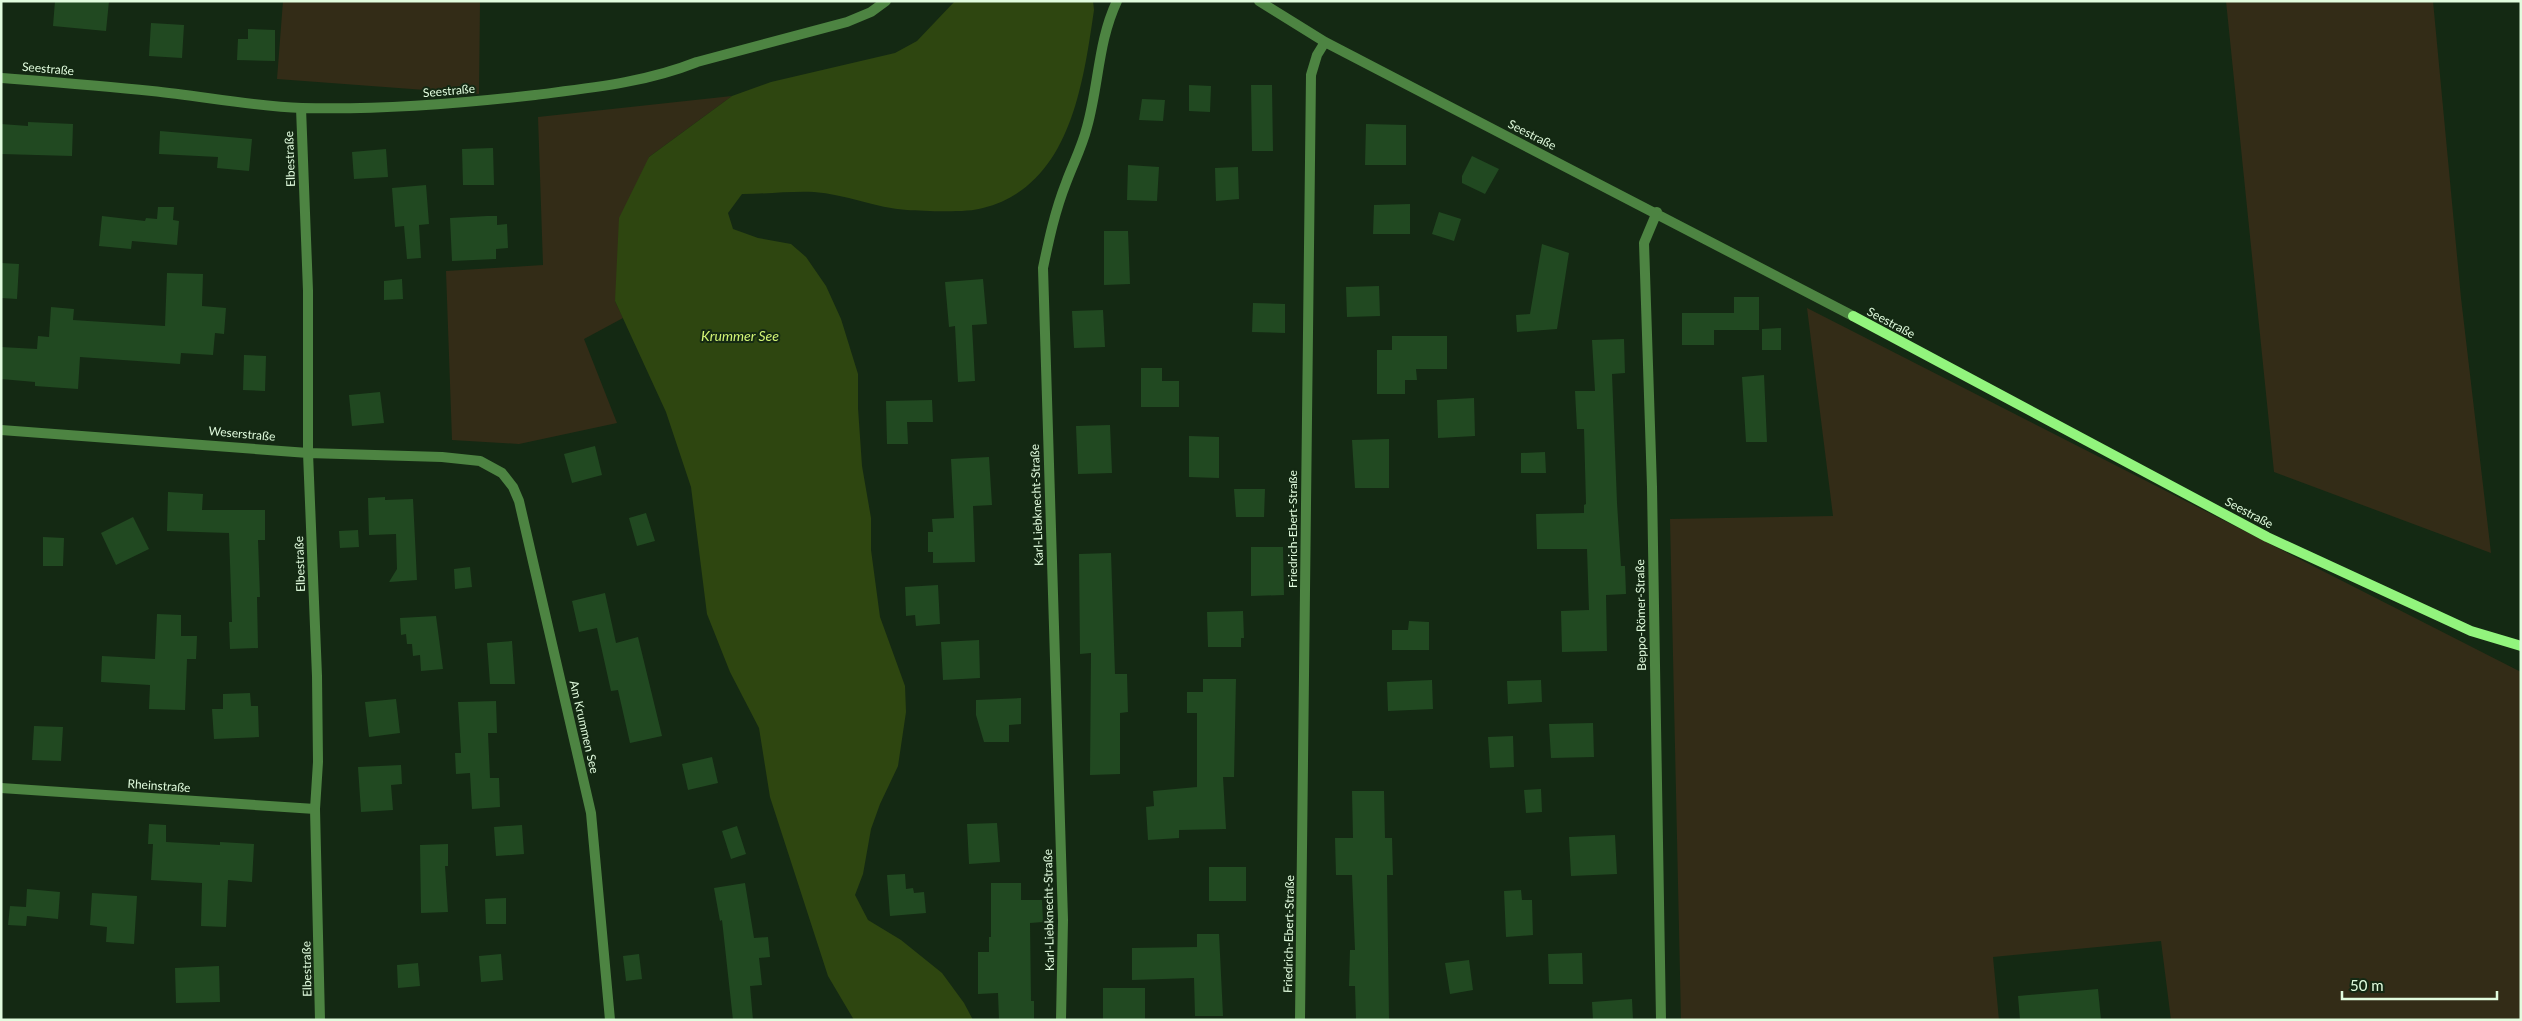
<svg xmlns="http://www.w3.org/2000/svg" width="2522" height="1021" font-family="Lato,sans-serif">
	<rect width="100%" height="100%" fill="#142913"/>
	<!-- green -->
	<path fill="#332c17" d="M283,1H480L479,94L277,79Z
		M2226,1H2433L2461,298L2491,553L2274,472Z
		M732,96L649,157L615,301L623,318L584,339L617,423L519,444L452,440L446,271L543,265L538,117Z
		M1807,308L2521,672V1020H2171L2161,941L1993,957L1999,1020H1681L1670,519L1833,516Z"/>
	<!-- water -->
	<path fill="#2e4610" d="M955,1H1093L1094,10C1083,85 1070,186 983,208C967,213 925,211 907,210C876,208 845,194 814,192C790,191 766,194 742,194L728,213L733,229L758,238L791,244L806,257L826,286L841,319L858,374V408L862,466L871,518V550L880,617L905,686L906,712L898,766L880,804L871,829L863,874L855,895L868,920L901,940L942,973L964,1003L973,1020H854L828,976L770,797L759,728L730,672L707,614L691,487L666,412L615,301L619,218L649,157L732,96L771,82L895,53L917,41Z"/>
	<!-- building -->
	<path fill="#214921" d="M55,1H109L106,31L53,26Z
		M151,23L184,25L182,58L149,56Z
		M248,29L275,30V61L237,60L238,39H248Z
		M1189,85L1211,86L1210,112L1189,111Z
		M1251,85H1272L1273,151H1252Z
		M1142,99L1165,100L1163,121L1139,120Z
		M28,122L73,124L72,156L1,154V124L28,126Z
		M1366,124L1406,125V165H1365Z
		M160,131L252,139L249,171L217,168L218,157L159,154Z
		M493,148L494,185H463L462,149Z
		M386,149L388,177L354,179L352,152Z
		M1472,156L1499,169L1485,194L1462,183V176Z
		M1128,165L1159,167L1157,201L1127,200Z
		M1238,167L1239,199L1216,201L1215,168Z
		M426,185L429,224L419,225L421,258L407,259L404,226L395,227L392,188Z
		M1410,204V234H1373L1374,205Z
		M158,207H174L173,220L179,221L177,245L132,241L131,249L99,246L102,216L145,221L146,218L157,219Z
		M1439,212L1461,219L1454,241L1432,234Z
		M487,216H497V225L507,224L508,248L496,249V259L452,261L450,218Z
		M1104,231H1128L1130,284L1104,285Z
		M1542,244L1569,253L1557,329L1517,332L1516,315L1530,314Z
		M1,263L19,264L17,299L1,298Z
		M167,273L203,274L202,306L226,308L224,334L215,333L213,355L181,353L180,364L80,357L78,389L35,386V382L1,379V347L37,349L38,336L49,337L51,307L74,309L73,320L165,326Z
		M402,279L403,299L384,300V281Z
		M983,279L987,324L972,325L975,381L958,382L955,326L949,327L945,282Z
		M1379,286L1380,316L1347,317L1346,287Z
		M1734,297H1759V330H1714V345H1682V313H1734Z
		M1253,303L1285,304V333L1252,332Z
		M1103,310L1105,347L1074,348L1072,311Z
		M1781,328V350H1762V329Z
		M1392,336H1447V369H1416L1417,380H1405V394H1377V350H1392Z
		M1624,339L1625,373L1612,374L1617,503L1621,566H1625L1626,594L1606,595L1607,651L1562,652L1561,611L1589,610L1587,549H1537L1536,514L1584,513V505L1586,504L1584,429H1577L1575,391H1595L1592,340Z
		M244,355L266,356L265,391L243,390Z
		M1141,368H1162V381H1179V407H1141Z
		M1764,375L1767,442H1746L1742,377Z
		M380,392L384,423L352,426L349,395Z
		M1474,398L1475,436L1438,438L1437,400Z
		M932,400L933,422H907L908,444H887L886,401Z
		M1110,425L1112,473L1078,474L1076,426Z
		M1189,436L1219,437V478L1189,477Z
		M1389,439V488H1355L1352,440Z
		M595,446L602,475L572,483L564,454Z
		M1545,452L1546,473H1521V453Z
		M989,457L992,505L973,506L975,562L933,563V552H928V532H933L932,519L954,518L951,459Z
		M1234,489H1265L1264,517H1236Z
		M168,492L203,494L202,510H265V540H258L260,597H257L258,648L230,649L229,622H232L229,533L167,531Z
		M385,497V500L413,499L417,580L389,582L397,569L396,534L369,535L368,498Z
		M646,513L655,541L637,546L629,518Z
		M133,517L149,549L116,565L101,533Z
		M358,530L359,547L340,548L339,531Z
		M43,537L64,538L63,566H43Z
		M1251,547H1283L1284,595L1251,596Z
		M1111,553L1115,674H1127L1128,712L1120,713V774L1090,775L1091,653L1080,654L1079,554Z
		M470,567L472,587L455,589L454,569Z
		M938,585L940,624L916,626L915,615L906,616L905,587Z
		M605,593L616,643L638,637L662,736L630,743L618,690L611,691L597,628L579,632L572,601Z
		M1243,611L1244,638H1241V647H1208L1207,612Z
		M157,614L181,615V636H197L196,659H187L185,710L149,709L150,685L101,682L102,656L155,659Z
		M436,616L443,669L421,671L420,655L413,656L412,644H407L406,634L401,635L400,618Z
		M1409,621L1429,622V650H1392V630H1408Z
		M979,640L980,678L943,680L941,642Z
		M512,641L515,684H490L487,643Z
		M1203,679H1236L1234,777H1223L1226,829L1179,830V838L1148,840L1146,807L1154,806L1153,791L1197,787V713H1187V692H1203Z
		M1432,680L1433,709L1388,711L1387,682Z
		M1541,680L1542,702L1508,704L1507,681Z
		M250,693L251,706H258L259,737L214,739L212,709H223V694Z
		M1021,698V724L1009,725V742H984L976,715V700Z
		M396,699L400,733L369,737L365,702Z
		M496,701L497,733H488L490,778H499L500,807L472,809L470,773L456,774L455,753H461L458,702Z
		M1593,723L1594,757L1551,758L1549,724Z
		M34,726L63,727L61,761L32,760Z
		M1513,736L1514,767L1490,768L1488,737Z
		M712,757L718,783L688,790L682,764Z
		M401,765L402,784L391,785L393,810L361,812L358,767Z
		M1541,789L1542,812L1526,813L1524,790Z
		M1352,791H1384L1385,838H1392L1393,875H1387L1389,1020H1356L1355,986H1349L1350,950H1355L1352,875H1336L1335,838H1353Z
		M997,823L1000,862L969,864L967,824Z
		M149,824L166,825V842L220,845V842L254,844L252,882L228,880L226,927L201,926L202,883L151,880L153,844H148Z
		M522,825L524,854L496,856L494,827Z
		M737,826L746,854L731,859L722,831Z
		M1615,835L1617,874L1571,876L1569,837Z
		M448,844V866H445L448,912L421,913L420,845Z
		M1209,867H1246V901H1209Z
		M905,874L906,889L913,888L914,893L924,892L926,913L890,916L887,875Z
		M745,883L754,938L768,937L770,957L759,958L762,985L750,986L753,1020H733L722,920L720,921L714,888Z
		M991,883H1021V900H1042L1043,922L1030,923L1031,1001H1034V1020H999L998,993L978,994V952H989V937H991Z
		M27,889L60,892L58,919L27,916L26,926L8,925L10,906L26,907Z
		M1521,890L1522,900H1532L1533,935L1506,937L1504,891Z
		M92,893L137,896L134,944L106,942L107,927L90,925Z
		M506,898V924H486L485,899Z
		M1197,934H1219L1223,1016H1195L1194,978L1132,980V948L1197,947Z
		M1582,953L1583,984H1549L1548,954Z
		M501,954L503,980L481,982L479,956Z
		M639,954L642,979L626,981L623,956Z
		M1469,960L1473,990L1450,994L1445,963Z
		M418,963L420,986L398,988L397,965Z
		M219,966L220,1002L176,1003L175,968Z
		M1103,988H1145V1020H1103Z
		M2098,989L2101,1020H2020L2018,996Z
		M1632,999L1633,1020H1593L1592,1002Z"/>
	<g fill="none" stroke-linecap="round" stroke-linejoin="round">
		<!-- street -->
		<path stroke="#4d8442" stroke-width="10" d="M1259,1L1325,42L1853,316
			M1,78C51,82 102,86 152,91C202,96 251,106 302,108C380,110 457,104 535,95C590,88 644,83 697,62L847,22L871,12L886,1
			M301,108L308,291V453L317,676L318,762L315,809L320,1020
			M1657,212L1644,243L1652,487L1661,1020
			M1,430L308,453L442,457L480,461L502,473L513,487L519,501L591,813L610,1020
			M1,788L315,809
			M1061,1020L1063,920L1043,268C1049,239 1055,211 1066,183C1073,164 1082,147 1087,127C1099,84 1098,41 1117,1
			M1300,1020C1305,705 1306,390 1311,75L1317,55L1325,42"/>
		<!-- secondary -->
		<path stroke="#92f47d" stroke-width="10" d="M1853,316L2267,537L2471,631L2521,646"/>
	</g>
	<g text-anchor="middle" stroke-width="4" stroke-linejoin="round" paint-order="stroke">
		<!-- street labels -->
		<g font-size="12" fill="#e1fcde" stroke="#142913">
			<text transform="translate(48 69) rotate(5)" y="4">Seestraße</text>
			<text transform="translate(449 91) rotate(-5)" y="4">Seestraße</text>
			<text transform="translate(1532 135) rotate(27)" y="4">Seestraße</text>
			<text transform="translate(290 159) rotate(-92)" y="4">Elbestraße</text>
			<text transform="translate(1891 323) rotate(28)" y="4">Seestraße</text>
			<text transform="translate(242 434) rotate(5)" y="4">Weserstraße</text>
			<text transform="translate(1037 505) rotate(-92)" y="4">Karl-Liebknecht-Straße</text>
			<text transform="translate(2249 513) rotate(28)" y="4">Seestraße</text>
			<text transform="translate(1293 529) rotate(-90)" y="4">Friedrich-Ebert-Straße</text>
			<text transform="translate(300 564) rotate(-92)" y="4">Elbestraße</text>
			<text transform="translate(1641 615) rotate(-91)" y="4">Beppo-Römer-Straße</text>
			<text transform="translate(584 727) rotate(77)" y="4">Am Krummen See</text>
			<text transform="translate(159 786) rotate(4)" y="4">Rheinstraße</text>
			<text transform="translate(1049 910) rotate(-91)" y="4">Karl-Liebknecht-Straße</text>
			<text transform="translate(1289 934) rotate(-89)" y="4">Friedrich-Ebert-Straße</text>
			<text transform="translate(307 969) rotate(-91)" y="4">Elbestraße</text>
		</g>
		<!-- water labels -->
		<g font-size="14" font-style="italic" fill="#d2f475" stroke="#142913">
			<text x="740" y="341">Krummer See</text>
		</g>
	</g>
	<!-- border -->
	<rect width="2522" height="1021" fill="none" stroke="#e1fcde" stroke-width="5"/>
	<!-- scale -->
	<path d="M2342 991v8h155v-8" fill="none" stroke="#e1fcde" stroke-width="2.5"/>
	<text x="2350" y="991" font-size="15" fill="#e1fcde" stroke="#142913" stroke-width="4" paint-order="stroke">50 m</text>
</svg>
